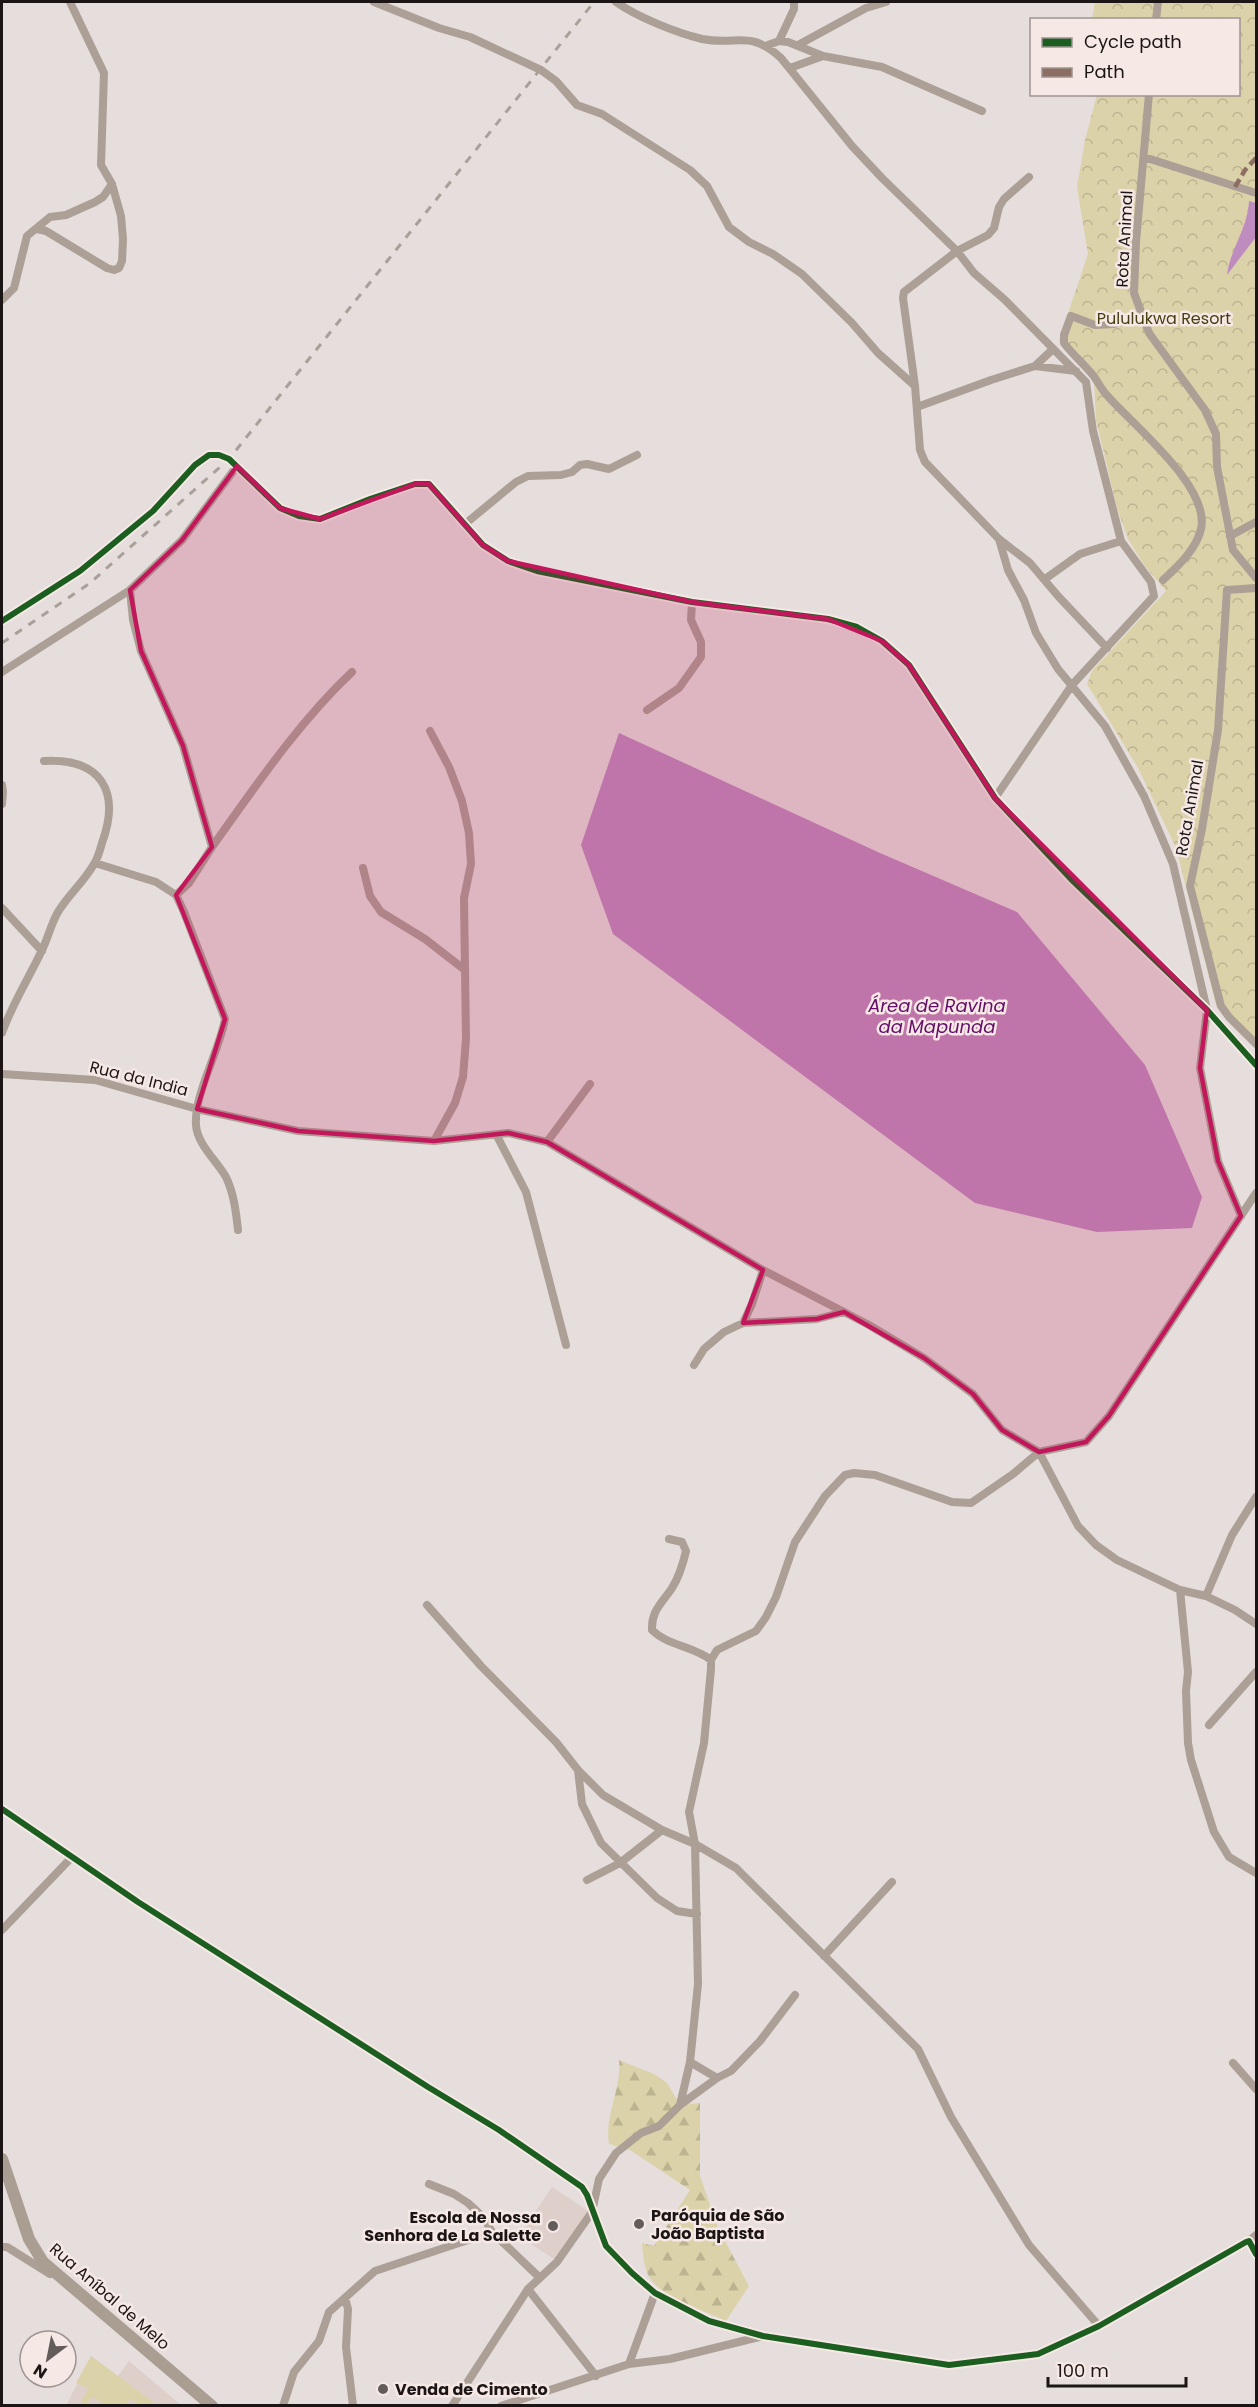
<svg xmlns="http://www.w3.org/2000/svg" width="1258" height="2407" font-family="Poppins,sans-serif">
	<defs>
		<pattern id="forest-firs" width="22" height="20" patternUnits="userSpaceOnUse" patternTransform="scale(1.5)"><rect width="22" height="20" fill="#dcd2a9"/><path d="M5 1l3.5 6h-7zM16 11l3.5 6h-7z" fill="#bcb491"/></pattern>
		<pattern id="park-crowns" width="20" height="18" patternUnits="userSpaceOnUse" patternTransform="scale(1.5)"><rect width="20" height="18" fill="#dcd2a9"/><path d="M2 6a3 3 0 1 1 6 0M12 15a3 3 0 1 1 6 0" fill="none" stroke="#bcb491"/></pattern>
	</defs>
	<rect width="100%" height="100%" fill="#e5dedc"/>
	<!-- built -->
	<path fill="#dfcfcb" d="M552,2187L590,2212L557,2261L519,2236Z
		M91,2356L118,2376L129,2361L181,2405L66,2406Z"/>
	<!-- forest -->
	<path fill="url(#forest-firs)" d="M619,2060L654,2074L667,2083L680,2105L700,2103V2176L718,2228L749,2286L726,2321C707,2312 663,2296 651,2280C644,2270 643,2255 642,2243L654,2246L690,2190L630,2150L609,2144C604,2115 622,2089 619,2060Z"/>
	<!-- park -->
	<path fill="url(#park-crowns)" d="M1095,2H1256V1048L1231,1025L1216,1005L1176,848L1138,768L1087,684L1092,671L1166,591L1144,565L1128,539L1117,508L1096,420L1094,380L1062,347L1059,340L1088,254L1077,187L1085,140L1097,95L1238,94V20L1092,19Z"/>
	<!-- garden -->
	<path fill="#dcd2a9" d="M91,2356L157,2405H140L131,2399L125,2405H105L93,2397L86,2405H80L88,2388L76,2383Z"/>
	<!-- water -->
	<path fill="#be8cbe" d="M1249,201L1256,203V237L1227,275C1230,249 1248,228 1249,201Z
		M619,733L880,853L1017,912L1145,1065L1202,1197L1192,1228L1097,1232L975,1203L613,934L581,845Z"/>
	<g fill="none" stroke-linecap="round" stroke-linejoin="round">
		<!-- street -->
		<path stroke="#ac9f95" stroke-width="8" d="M374,2L439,28L470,37L541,70L556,81L577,105L602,114L690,170L707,186L729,227L749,242L773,254L802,274L852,323L878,353L915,386
			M616,2C637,17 677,33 702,39C738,46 749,29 781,58L852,146L882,178L957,251L974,273L1005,300L1086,382L1093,431L1121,541L1080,554L1045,579
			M1156,20L1158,2
			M779,41L794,9V2
			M768,45L779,41L788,42L823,56L882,67L982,111
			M798,45L866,8L886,2
			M790,68L823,56
			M1149,94L1136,242L1134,293L1149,333L1205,410L1216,434L1217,467L1233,550L1256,578
			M1144,157L1256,193
			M1029,177L1004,199L999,207L994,228L988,235L957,251L904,292L903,298L915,386L920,450L925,462L999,539L1030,563L1058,596L1107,648
			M37,229L46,231L107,268L114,270L119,268L122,261L123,239L121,216L112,184L101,165L104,73L70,2
			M2,300L14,288L27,236L50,217L66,215L95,202L103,197L112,184
			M1143,316L1114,324L1095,325L1071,316L1064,335V343C1072,354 1083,363 1092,374C1097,380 1100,387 1105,393C1130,423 1211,486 1201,529C1196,550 1178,566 1163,580
			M1035,366L1076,371
			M917,407L991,380L1035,366L1052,350
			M465,524L516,482L528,476L561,475L572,472L580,465L587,464L609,469L637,455
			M1230,536L1256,522
			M999,539L1008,570L1024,600L1036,633L1058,669L1105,726L1144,796L1173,864L1207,1010L1200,1068L1218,1161L1241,1216
			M1256,588L1227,590L1218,730L1202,829L1190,886L1221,1006L1229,1017L1256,1044
			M130,590L133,620L141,651L183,746L212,847L189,883L176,895
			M2,621L80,571L153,511L195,465L209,455H219L229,459L280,508L299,516L320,519L370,499L415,484H429L483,545L508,561L537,571L692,602L828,619L857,627L882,641L909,665L995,798L1071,879L1207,1010L1256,1065
			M2,672L130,590L182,540L237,466
			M647,710L679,688L701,657V642L691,620L692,602
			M430,731L449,767L462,801L469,833L471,864L464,898L466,1039L463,1077L455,1103L434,1141
			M2,785L3,792L2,804
			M995,798L1072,685L1154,596L1151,582L1121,541
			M212,847C255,787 298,723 352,672
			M95,863L156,882L176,895L184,912L225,1019C219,1052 194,1094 196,1125C197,1144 217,1161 226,1177C234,1194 236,1212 238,1230
			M363,868L370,896L381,912L425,939L465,970
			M2,908L42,951
			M2,1033C12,1004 29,978 42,950C48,938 51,924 58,912C68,895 84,882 94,864C98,858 100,850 102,843C121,791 101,758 44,761
			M2,1074L95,1080L197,1109L298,1131L434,1141L508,1133L547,1142L763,1270L869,1325L924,1358L973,1394L1002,1430L1039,1452L1078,1526L1096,1545L1117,1560L1180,1590L1206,1596L1235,1610L1256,1624
			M497,1136L526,1192L566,1345
			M547,1142L590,1084
			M743,1323L752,1304L763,1270
			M694,1365L704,1349L724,1332L743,1323L817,1319L844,1312
			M1180,1590L1188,1672L1186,1691L1188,1743L1191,1760L1214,1832L1229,1857L1256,1873
			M1206,1596L1232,1535L1256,1497
			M427,1605L481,1666L556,1742L578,1770L603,1795L662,1830L695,1844L736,1868L918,2049L951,2117L1029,2245L1099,2326
			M711,1660L717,1650L756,1631L766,1617L776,1597L795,1542L825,1496L845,1475L854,1473L875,1475L952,1502L971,1503L1013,1474L1039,1452L1086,1442L1109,1416L1256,1193
			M1209,1725L1256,1672
			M578,1770L582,1804L601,1843L657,1898L677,1911L697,1914
			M2,1809L138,1902L428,2087L499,2130L582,2187L587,2195L606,2246L632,2273L655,2293L709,2321L763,2336L949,2365L1038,2354L1099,2326L1246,2242L1249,2241L1256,2254
			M587,1880L620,1863L662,1830
			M2,1930L72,1857
			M824,1956L892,1882
			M690,2062L717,2078
			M1233,2063L1256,2089
			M680,2105L717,2078L731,2071L760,2041L795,1995
			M429,2184L454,2194L468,2203L484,2218L492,2232L540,2278
			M1249,2241L1256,2235
			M2,2247H7L50,2274
			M528,2289L596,2376
			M345,2298L348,2309L346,2347L353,2406
			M629,2364L655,2293
			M283,2406L294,2372L319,2341L329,2312L375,2271L492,2232
			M452,2406L528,2289L557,2262L592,2212L599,2179L616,2153L641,2133L659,2126L680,2105L690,2062L698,1984L695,1844L689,1812L704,1743L711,1669V1660C693,1646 668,1646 652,1630C651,1611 662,1603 672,1588C679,1577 683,1564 686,1551L682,1542L669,1539
			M501,2406L629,2364L670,2359L763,2336"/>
		<!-- secondary -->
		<path stroke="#aa9d91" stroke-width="12" d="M2,2159L29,2239L43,2262L212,2406"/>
		<!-- rail -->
		<path stroke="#a9a09a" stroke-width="3" stroke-dasharray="8 8" stroke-linecap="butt" d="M2,643L90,583L229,459L594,2"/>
		<!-- quiet -->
		<path stroke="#8d6e63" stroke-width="4.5" stroke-dasharray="9 4.5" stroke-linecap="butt" d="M1235,187L1245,170L1256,158"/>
		<defs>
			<path id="cycleway" d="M2,621L80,571L153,511L195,465L209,455H219L229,459L280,508L299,516L320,519L370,499L415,484H429L483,545L508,561L537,571L692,602L828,619L857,627L882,641L909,665L995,798L1071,879L1207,1010L1256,1065
				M2,1809L138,1902L428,2087L499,2130L582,2187L587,2195L606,2246L632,2273L655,2293L709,2321L763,2336L949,2365L1038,2354L1099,2326L1246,2242L1249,2241L1256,2254"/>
		</defs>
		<!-- cycleway casing -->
		<use href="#cycleway" stroke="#f6e8e5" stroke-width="10"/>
		<!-- cycleway -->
		<use href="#cycleway" stroke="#1b5e20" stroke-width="6"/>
	</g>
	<!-- marked area -->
	<path fill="#c2185b" fill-opacity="0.2" stroke="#c2185b" stroke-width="4.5" stroke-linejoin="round" d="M237,466L280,508L320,519L415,484H429L483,545L508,561L692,602L828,619L882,641L909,665L995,798L1207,1010L1200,1068L1218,1161L1241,1216L1109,1416L1086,1442L1039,1452L1002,1430L973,1394L924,1358L844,1312L817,1319L743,1323L763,1270L547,1142L508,1133L434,1141L298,1131L197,1109L225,1019L176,895L212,847L183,746L141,651L130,590L182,540Z"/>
	<!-- markers -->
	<g fill="#625c5b" stroke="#f6e8e5" stroke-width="2">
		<circle cx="639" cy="2224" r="6"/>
		<circle cx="553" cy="2226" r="6"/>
		<circle cx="383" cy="2389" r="6"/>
	</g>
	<g text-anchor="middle" stroke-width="5" stroke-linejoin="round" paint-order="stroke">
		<!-- street labels -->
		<g font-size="16" fill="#1b1615" stroke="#f6e8e5">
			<text transform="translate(1124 239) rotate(-87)" y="6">Rota Animal</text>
			<text transform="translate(1189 808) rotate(-80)" y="6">Rota Animal</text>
			<text transform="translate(139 1078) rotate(14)" y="6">Rua da India</text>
			<text transform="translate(110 2296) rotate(41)" y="6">Rua Aníbal de Melo</text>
		</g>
		<!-- park labels -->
		<g font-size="16" fill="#453e10" stroke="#f6e8e5">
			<text x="1164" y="324">Pululukwa Resort</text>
		</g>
		<!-- poi labels -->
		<g font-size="16" font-weight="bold" fill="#1b1615" stroke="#f6e8e5" text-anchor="start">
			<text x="651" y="2221">Paróquia de São<tspan x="651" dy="18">João Baptista</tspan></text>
			<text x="541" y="2223" text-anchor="end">Escola de Nossa<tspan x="541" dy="18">Senhora de La Salette</tspan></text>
			<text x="395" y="2395">Venda de Cimento</text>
		</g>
		<!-- water labels -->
		<g font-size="18" font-style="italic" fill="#640c6a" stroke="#f6e8e5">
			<text x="937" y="1012">Área de Ravina<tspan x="937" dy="21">da Mapunda</tspan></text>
		</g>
	</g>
	<!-- border -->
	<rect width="1258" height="2407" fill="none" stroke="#1b1615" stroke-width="6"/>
	<!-- legend -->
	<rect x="1030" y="18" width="210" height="78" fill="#f6e8e5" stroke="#9e9492" stroke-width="1.5"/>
	<rect x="1042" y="38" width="30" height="9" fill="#1b5e20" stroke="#9e9492" stroke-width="1.5"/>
	<text x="1084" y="48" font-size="18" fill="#1b1615">Cycle path</text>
	<rect x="1042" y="68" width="30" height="9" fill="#8d6e63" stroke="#9e9492" stroke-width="1.5"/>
	<text x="1084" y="78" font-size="18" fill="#1b1615">Path</text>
	<!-- north arrow -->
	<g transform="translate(48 2359) rotate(212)"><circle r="28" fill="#f6e8e5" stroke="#9e9492" stroke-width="1.5"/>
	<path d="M0-4.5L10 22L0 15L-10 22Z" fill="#625c5b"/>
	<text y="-9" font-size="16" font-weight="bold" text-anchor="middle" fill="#1b1615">N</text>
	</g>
	<!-- scale -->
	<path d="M1048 2377v9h138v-9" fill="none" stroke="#1b1615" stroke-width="3"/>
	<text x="1057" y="2377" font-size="18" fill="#1b1615" stroke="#f6e8e5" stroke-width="4.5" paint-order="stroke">100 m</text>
</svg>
